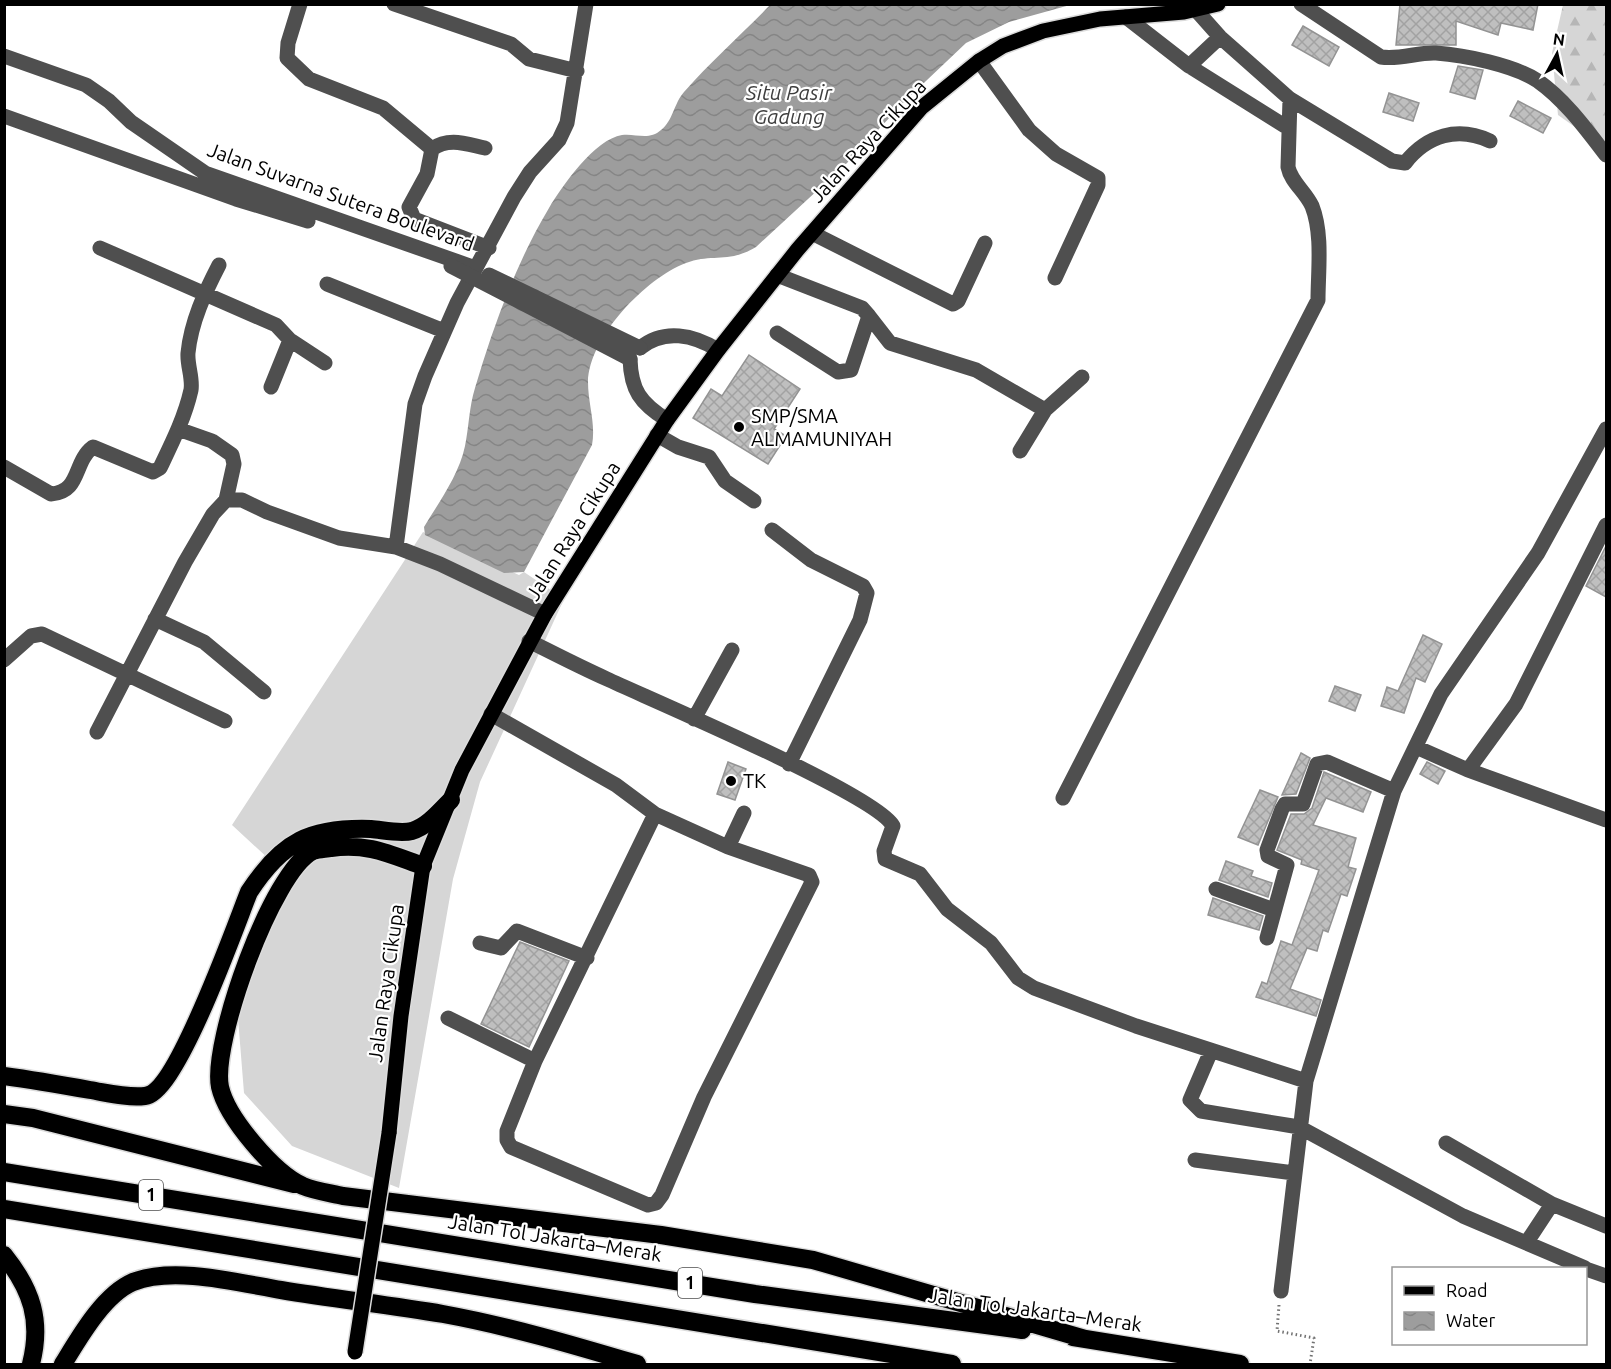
<svg xmlns="http://www.w3.org/2000/svg" width="1611" height="1369" font-family="Ubuntu,sans-serif">
	<defs>
		<pattern id="forest-firs" width="22" height="20" patternUnits="userSpaceOnUse" patternTransform="scale(1.5)"><rect width="22" height="20" fill="#d6d6d6"/><path d="M5 1l3.5 6h-7zM16 11l3.5 6h-7z" fill="#b6b6b6"/></pattern>
		<pattern id="water-waves" width="16" height="10" patternUnits="userSpaceOnUse" patternTransform="scale(1.5)"><rect width="16" height="10" fill="#9d9d9d"/><path d="M0 5q4-4 8 0t8 0" fill="none" stroke="#858585"/></pattern>
		<pattern id="building-cross-hatch" width="8" height="8" patternUnits="userSpaceOnUse" patternTransform="scale(1.5)"><rect width="8" height="8" fill="#bfbfbf"/><path d="M0 0l8 8M0 8l8-8" fill="none" stroke="#a2a2a2"/></pattern>
	</defs>
	<rect width="100%" height="100%" fill="#fff"/>
	<!-- grass -->
	<path fill="#d6d6d6" d="M423,532L519,575L524,572L564,599L480,782L453,879L399,1188L292,1146L244,1093L238,1018L284,873L232,825Z"/>
	<!-- forest -->
	<path fill="url(#forest-firs)" d="M1563,5H1606V149L1558,115L1552,53Z"/>
	<!-- water -->
	<path fill="url(#water-waves)" d="M770,5H1070L1009,22L966,43L907,99L847,163L756,247C728,264 712,253 686,263C646,278 589,337 588,382C588,404 596,424 592,445L524,572L504,573L425,535L424,527C439,502 459,475 465,446C469,427 469,407 475,388C493,327 516,263 549,208C562,186 595,139 622,135C635,133 649,141 661,130C673,121 674,103 684,92C711,61 742,34 770,5Z"/>
	<!-- building -->
	<path fill="url(#building-cross-hatch)" stroke="#939393" stroke-width="1.5" d="M1400,4H1538L1533,30L1501,23L1498,35L1456,21V45H1396Z
		M1303,26L1339,47L1329,66L1292,45Z
		M1458,66L1483,70L1475,99L1450,92Z
		M1389,93L1419,103L1413,121L1383,112Z
		M1518,101L1551,118L1543,133L1510,116Z
		M749,355L800,389L774,429L786,436L768,464L693,418L711,389L722,396Z
		M1606,546V597L1586,586Z
		M1423,635L1442,644L1425,682L1416,678L1404,713L1381,706L1387,687L1398,691Z
		M1335,686L1361,695L1355,711L1329,701Z
		M1301,753L1310,758L1296,794L1282,795Z
		M728,762L746,769L735,800L717,794Z
		M1427,762L1445,771L1438,784L1420,774Z
		M1324,772L1371,792L1363,812L1326,798L1313,825L1356,838L1348,867L1356,869L1347,896L1341,894L1328,932L1323,930L1317,951L1307,948L1290,989L1321,1000L1316,1016L1256,997L1262,982L1267,984L1281,941L1292,945L1319,870L1301,864L1302,860L1277,850L1291,814H1304L1312,808Z
		M1260,790L1278,797L1258,845L1238,837Z
		M1226,861L1253,871L1251,876L1272,883L1268,897L1219,880Z
		M1213,898L1263,916L1259,930L1208,915Z
		M520,942L569,961L529,1047L481,1024Z"/>
	<g fill="none" stroke-linecap="round" stroke-linejoin="round">
		<defs>
			<path id="major" d="M389,1133L401,1016L423,866L462,770L545,614L667,420L718,350L798,249L921,108L979,61L1003,46L1043,31L1100,19L1184,12L1218,4"/>
			<path id="highway" d="M423,866C389,854 368,843 331,848C326,849 318,849 313,851C272,871 211,1043 220,1087C227,1118 274,1173 303,1186C315,1191 330,1193 343,1196L661,1235L813,1260L1085,1339
				M4,1076C33,1080 62,1085 90,1090C108,1093 127,1098 145,1096C177,1093 236,924 249,892C282,841 311,827 371,829C383,830 400,834 412,831C428,826 440,811 451,800
				M4,1114L33,1118L294,1184
				M4,1172L755,1294L1022,1330
				M4,1209L952,1364
				M4,1255C32,1290 42,1321 31,1364
				M1073,1337L1240,1364
				M63,1364C79,1338 103,1295 133,1282C174,1266 239,1283 281,1290C335,1299 390,1305 443,1314C509,1326 573,1345 637,1364"/>
		</defs>
		<!-- major casing -->
		<use href="#major" stroke="#dbdbdb" stroke-width="18"/>
		<!-- highway casing -->
		<use href="#highway" stroke="#dbdbdb" stroke-width="21"/>
		<!-- path -->
		<path stroke="#717171" stroke-width="3" stroke-dasharray="1.5 3" stroke-linecap="butt" d="M1279,1305L1277,1331L1314,1338L1310,1364"/>
		<!-- minor -->
		<path stroke="#4f4f4f" stroke-width="15" d="M300,4L288,43L287,58L309,79L383,108L432,149L427,174L409,207L414,219L489,248
			M394,4L511,44L529,59L577,71
			M1301,4L1381,57C1400,60 1418,52 1436,53C1464,55 1514,65 1538,81C1565,100 1586,129 1606,155
			M1196,10L1220,37L1290,99L1392,161L1405,163C1427,135 1458,126 1490,141
			M1126,17L1189,66
			M1220,37L1189,66L1288,128
			M4,56L86,85L109,101L131,122L205,173L470,266
			M979,61L1029,130L1056,154L1098,178V185L1055,278
			M4,116L236,199L308,221
			M432,149C449,137 466,144 485,148
			M812,233L953,304L958,301L985,243
			M100,248L276,325L290,340L325,363
			M777,275L862,308L869,316L851,370L838,372L777,333
			M327,284L444,331
			M869,316L890,343L976,370L1045,410L1082,377
			M640,348C664,328 694,335 718,350
			M630,359C631,390 640,403 667,420
			M271,387L290,340
			M178,429L212,441L232,455L234,464L226,500
			M657,435L678,447L709,457L725,481L754,501
			M1020,451L1045,410
			M4,467L51,494C81,492 73,462 93,447L153,472L160,468C172,443 185,417 191,390C193,378 187,365 188,353C191,322 205,292 219,265
			M772,530L811,560L863,586L867,593L860,620L789,764
			M396,547L415,404L425,376L457,303L514,197L530,172L559,140L567,123L586,4
			M155,619L204,642L264,692
			M529,641C555,654 580,667 607,679C652,700 877,795 893,826L884,851L885,859L920,874L947,909L991,943L1018,978L1034,988L1136,1026L1306,1081
			M4,660L31,636L42,634L225,721
			M491,714L616,785L655,814L535,1061L507,1131V1140L511,1147L648,1205L656,1203L662,1195L704,1097L812,882L809,875L728,847L655,814
			M694,719L732,650
			M97,732L185,562L213,514L226,500H242L267,512L339,538L396,547L440,564L545,614
			M1416,747L1468,770L1516,704L1606,525
			M1468,770L1606,820
			M1063,798L1318,300C1318,271 1323,234 1312,206C1305,191 1291,182 1288,167L1290,99
			M728,847L744,813
			M1216,889L1274,910
			M1267,938L1287,865L1268,856L1267,850L1282,809L1285,804H1303L1317,764L1327,762L1394,791
			M480,943L501,948L517,931L587,958
			M448,1018L535,1061
			M1211,1051L1190,1100L1201,1111L1299,1127L1463,1216L1585,1268
			M1446,1143L1552,1204
			M1195,1160L1294,1173
			M1527,1242L1552,1204L1606,1226
			M1586,1269L1606,1276
			M1281,1291L1306,1081L1394,791L1441,694L1538,553L1606,429"/>
		<!-- major -->
		<use href="#major" stroke="#000" stroke-width="15"/>
		<!-- highway -->
		<use href="#highway" stroke="#000" stroke-width="18"/>
		<defs>
			<path id="major-bridge" d="M355,1352L389,1133"/>
		</defs>
		<!-- major-bridge casing -->
		<use href="#major-bridge" stroke="#dbdbdb" stroke-width="18" stroke-linecap="butt"/>
		<!-- minor-bridge -->
		<path stroke="#4f4f4f" stroke-width="15" d="M451,266L630,359
			M489,275L640,348"/>
		<!-- major-bridge -->
		<use href="#major-bridge" stroke="#000" stroke-width="15"/>
	</g>
	<!-- markers -->
	<g fill="#000" stroke="#fff" stroke-width="2">
		<circle cx="739" cy="427" r="6"/>
		<circle cx="731" cy="781" r="6"/>
	</g>
	<g text-anchor="middle" stroke-width="4.5" stroke-linejoin="round" paint-order="stroke">
		<!-- shield labels -->
		<g fill="#fff" stroke="#4c4c4c" stroke-width="1.5">
			<rect x="139" y="1180" width="24" height="30" rx="4.5"/>
			<rect x="678" y="1268" width="24" height="30" rx="4.5"/>
		</g>
		<g font-size="18" font-weight="bold" fill="#000">
			<text x="151" y="1201">1</text>
			<text x="690" y="1289">1</text>
		</g>
		<!-- street labels -->
		<g font-size="20" fill="#000" stroke="#fff">
			<text transform="translate(868 141) rotate(-47)" y="7">Jalan Raya Cikupa</text>
			<text transform="translate(341 197) rotate(20)" y="7">Jalan Suvarna Sutera Boulevard</text>
			<text transform="translate(573 531) rotate(-58)" y="7">Jalan Raya Cikupa</text>
			<text transform="translate(386 983) rotate(-82)" y="7">Jalan Raya Cikupa</text>
			<text transform="translate(555 1238) rotate(9)" y="7">Jalan Tol Jakarta–Merak</text>
			<text transform="translate(1035 1310) rotate(8)" y="7">Jalan Tol Jakarta–Merak</text>
		</g>
		<!-- poi labels -->
		<g font-size="20" fill="#000" stroke="#fff" text-anchor="start">
			<text x="751" y="423">SMP/SMA<tspan x="751" dy="23">ALMAMUNIYAH</tspan></text>
			<text x="743" y="788">TK</text>
		</g>
		<!-- water labels -->
		<g font-size="21" font-style="italic" fill="#3e3e3e" stroke="#fff">
			<text x="789" y="100">Situ Pasir<tspan x="789" dy="24">Gadung</tspan></text>
		</g>
	</g>
	<!-- border -->
	<rect width="1611" height="1369" fill="none" stroke="#000000" stroke-width="12"/>
	<!-- legend -->
	<rect x="1392" y="1267" width="195" height="78" fill="#ffffff" stroke="#999999" stroke-width="1.5"/>
	<rect x="1404" y="1286" width="30" height="9" fill="#000000" stroke="#999999" stroke-width="1.5"/>
	<text x="1446" y="1297" font-size="18" fill="#000000">Road</text>
	<rect x="1404" y="1312" width="30" height="18" fill="url(#water-waves)" stroke="#999999" stroke-width="1.5"/>
	<text x="1446" y="1327" font-size="18" fill="#000000">Water</text>
	<!-- north arrow -->
	<g transform="translate(1557 54) rotate(8)" stroke="#ffffff" stroke-width="4.5" paint-order="stroke">
	<path d="M0-4.5L10 22L0 15L-10 22Z" fill="#000000"/>
	<text y="-9" font-size="16" font-weight="bold" text-anchor="middle" fill="#000000">N</text>
	</g>
</svg>
